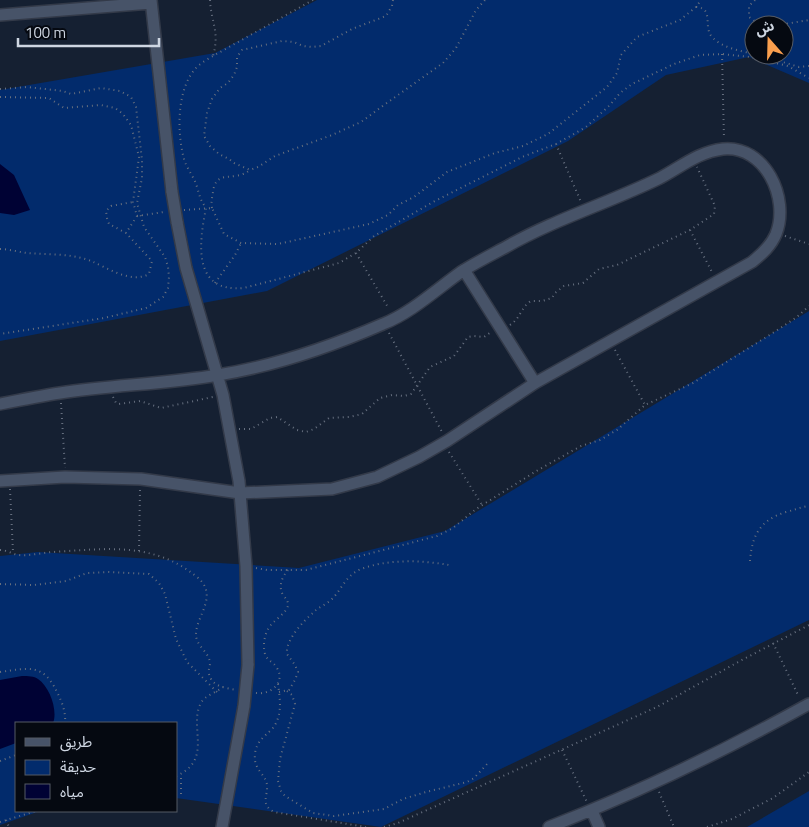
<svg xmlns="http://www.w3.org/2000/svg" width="809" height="827" font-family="'Titillium Web','Noto Sans Arabic',sans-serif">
	<rect width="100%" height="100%" fill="#152032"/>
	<!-- green -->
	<path fill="#022b6c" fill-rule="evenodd" d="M317,0H809V83L749,57L666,75L568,141L267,291L0,341V90L215,53ZM754,25H784V55H754Z
		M809,311V620L381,827L176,798V723H16V811H40L0,825V556L38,552L299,568L445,531Z
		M809,791V827H747Z"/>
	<!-- water -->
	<path fill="#000234" d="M0,164L14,175L30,210L14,215L0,213Z
		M22,676C28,676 34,676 38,679C50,687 58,711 53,723H16V743L0,749V680Z"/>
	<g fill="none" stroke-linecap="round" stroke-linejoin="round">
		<defs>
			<path id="minor" d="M151,0L172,192
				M0,15L151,3
				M177,222L186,268L223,395L239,481L246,566L248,665
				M464,270L535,383
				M0,404C20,400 40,396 60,393C112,385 166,384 218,375C275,366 330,347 383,324C411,313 437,289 461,272C475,263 491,255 506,247C555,219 609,203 660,178C681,167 698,152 723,149C765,145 790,198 776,234C771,246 762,254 752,262L535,383L447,441L419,457L377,477L332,489L240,493L141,479L65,477L0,481
				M592,811L599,827
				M222,827L244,706
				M549,827C640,792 724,751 809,704"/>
		</defs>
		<!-- minor casing -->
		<use href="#minor" stroke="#333a49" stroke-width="14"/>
		<!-- path -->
		<path stroke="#666f7f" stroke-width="2" stroke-dasharray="1 4" stroke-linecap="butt" d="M210,0C211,23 220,31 213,56
			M313,0L213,56C208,59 202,62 197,67C177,87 177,129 183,155C185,167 194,176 197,187C200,197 200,199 206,208C199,243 192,293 244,288L339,263L356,253L374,236L433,202L522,157L556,144L586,127L610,105L620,93L632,84L674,64L700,55L722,54L750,57L788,66L809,78
			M393,0L392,6L386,16L352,29L321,46L312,47L303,46L294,42L282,41L242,50L237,57V67L234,75L228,83L220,88L212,99L207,113L204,136L210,146L219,154L229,159L234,163L250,170L258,167L275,156L332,135L361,122L384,105L443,63L456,48L476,10L485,0
			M755,0L749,6V17L760,25L785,24L809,20
			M696,7C715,8 702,28 713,38C723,48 741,51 754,54
			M722,54L724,139
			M760,55L799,67L809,66
			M0,89L27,87L63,91L71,94L101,88L120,91L131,97L136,107L142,160V178L137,203L144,227L165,257L168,267L169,277L168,288L163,297L146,308L104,318L0,334
			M0,97L49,98L64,108L101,105L115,108L123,114L131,125L139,157L133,202L137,216L126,233
			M556,144L581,202
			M212,208C211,202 212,198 213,192C216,168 234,183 250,170
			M184,210L212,208L224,234L241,243L278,244L369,224L388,215L398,205L414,197L447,172L495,153L523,146L548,134L607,87L617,73L621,55L637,37L680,20L696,7L701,0
			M137,216L164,212
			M690,230L712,272
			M785,236L809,244
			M0,249C9,249 18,252 27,253C48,255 71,253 91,261C108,268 131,284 149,274L152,261L126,233L109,224L107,218L106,211L111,206L133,202
			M356,253L389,309
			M215,283L235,255L241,243
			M510,325C520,319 521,307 531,301H542L552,298L555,293L564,286L583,283L599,269L617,265L690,230L714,214L715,206L697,167
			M389,333L442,432
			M615,350L645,405
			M113,397L116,403L119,404L140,401L161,408L213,397
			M61,403L65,468
			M239,429H251L270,418L277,417L297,430L306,432L314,429L329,418L350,417L362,414L380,398L392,395L404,396L411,394L430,367L454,356L468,337L474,336L484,337L491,332
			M449,452L482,505
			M10,489L13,552
			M0,550C7,550 12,554 18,555C29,556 41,553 52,552C105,549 153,541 197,577C219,595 197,615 196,633C195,646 209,651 210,663C210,667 208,670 209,674C212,687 226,688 237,690
			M139,551L140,489
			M750,561C752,535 760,520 786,512C794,510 801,507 809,506
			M256,568L267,570H306L437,536L453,528L476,509L538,470L581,446L600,440L617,430L645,405L693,383L776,331L797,317L809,306
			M0,584L34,585L66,581L87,573L109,572L149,574L159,583L165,594L176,639L187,662L217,692
			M773,643L799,697
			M0,672C29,668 43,663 57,692C62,702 66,712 65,723
			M278,684C280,699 283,716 272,729C264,737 256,742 255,754C253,770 266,774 267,785C268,797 260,804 274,812L366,827
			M287,691L292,695L295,704L280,759L278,781L281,791L285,796L313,813L334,816L384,809L403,799L426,792L467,782L474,778L489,762
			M279,692L289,690L295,680L298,672L295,665L287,654C285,641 303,621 313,613C318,607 326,605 332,599C342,589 346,575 361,569C388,559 421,560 449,565
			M256,693C270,695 286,683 277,668C273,661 268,662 265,654C263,646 264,638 267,631C271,621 287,614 288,605C288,600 286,599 283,595C278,586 282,577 288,570
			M562,750L587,802
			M0,761L16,755
			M176,776C214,760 188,726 201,703C205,695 216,693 223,687
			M659,792L674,827
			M181,794V774
			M6,820L9,827
			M0,822L36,811
			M384,827L398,823L657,707L740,661L809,625
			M707,827L732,819L773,798L809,772"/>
		<!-- minor -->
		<use href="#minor" stroke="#475368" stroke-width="11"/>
		<defs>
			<path id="minor-bridge" d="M172,192L177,222
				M244,706L248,665"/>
		</defs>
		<!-- minor-bridge casing -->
		<use href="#minor-bridge" stroke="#333a49" stroke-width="14" stroke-linecap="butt"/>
		<!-- minor-bridge -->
		<use href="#minor-bridge" stroke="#475368" stroke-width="11"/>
	</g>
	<!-- legend -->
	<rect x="15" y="722" width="162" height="90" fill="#050911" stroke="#555b65"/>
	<rect x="25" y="738" width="25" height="8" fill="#475368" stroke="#555b65"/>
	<text x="60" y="747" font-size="15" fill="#ced6e2">طريق</text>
	<rect x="25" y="760" width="25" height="15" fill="#022b6c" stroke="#555b65"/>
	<text x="60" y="772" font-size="15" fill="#ced6e2">حديقة</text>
	<rect x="25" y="784" width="25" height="15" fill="#000234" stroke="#555b65"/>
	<text x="60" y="797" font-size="15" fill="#ced6e2">مياه</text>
	<!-- north arrow -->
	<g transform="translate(769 40) rotate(340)"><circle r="24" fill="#050911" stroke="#555b65"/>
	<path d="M0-4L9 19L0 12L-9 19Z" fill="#fa9f4e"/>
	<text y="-8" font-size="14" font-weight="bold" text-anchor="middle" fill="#ced6e2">ش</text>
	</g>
	<!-- scale -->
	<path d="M18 38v8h141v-8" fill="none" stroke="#ced6e2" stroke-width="2.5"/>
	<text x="25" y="38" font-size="15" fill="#ced6e2" stroke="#050911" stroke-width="4" paint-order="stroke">100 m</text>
</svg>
